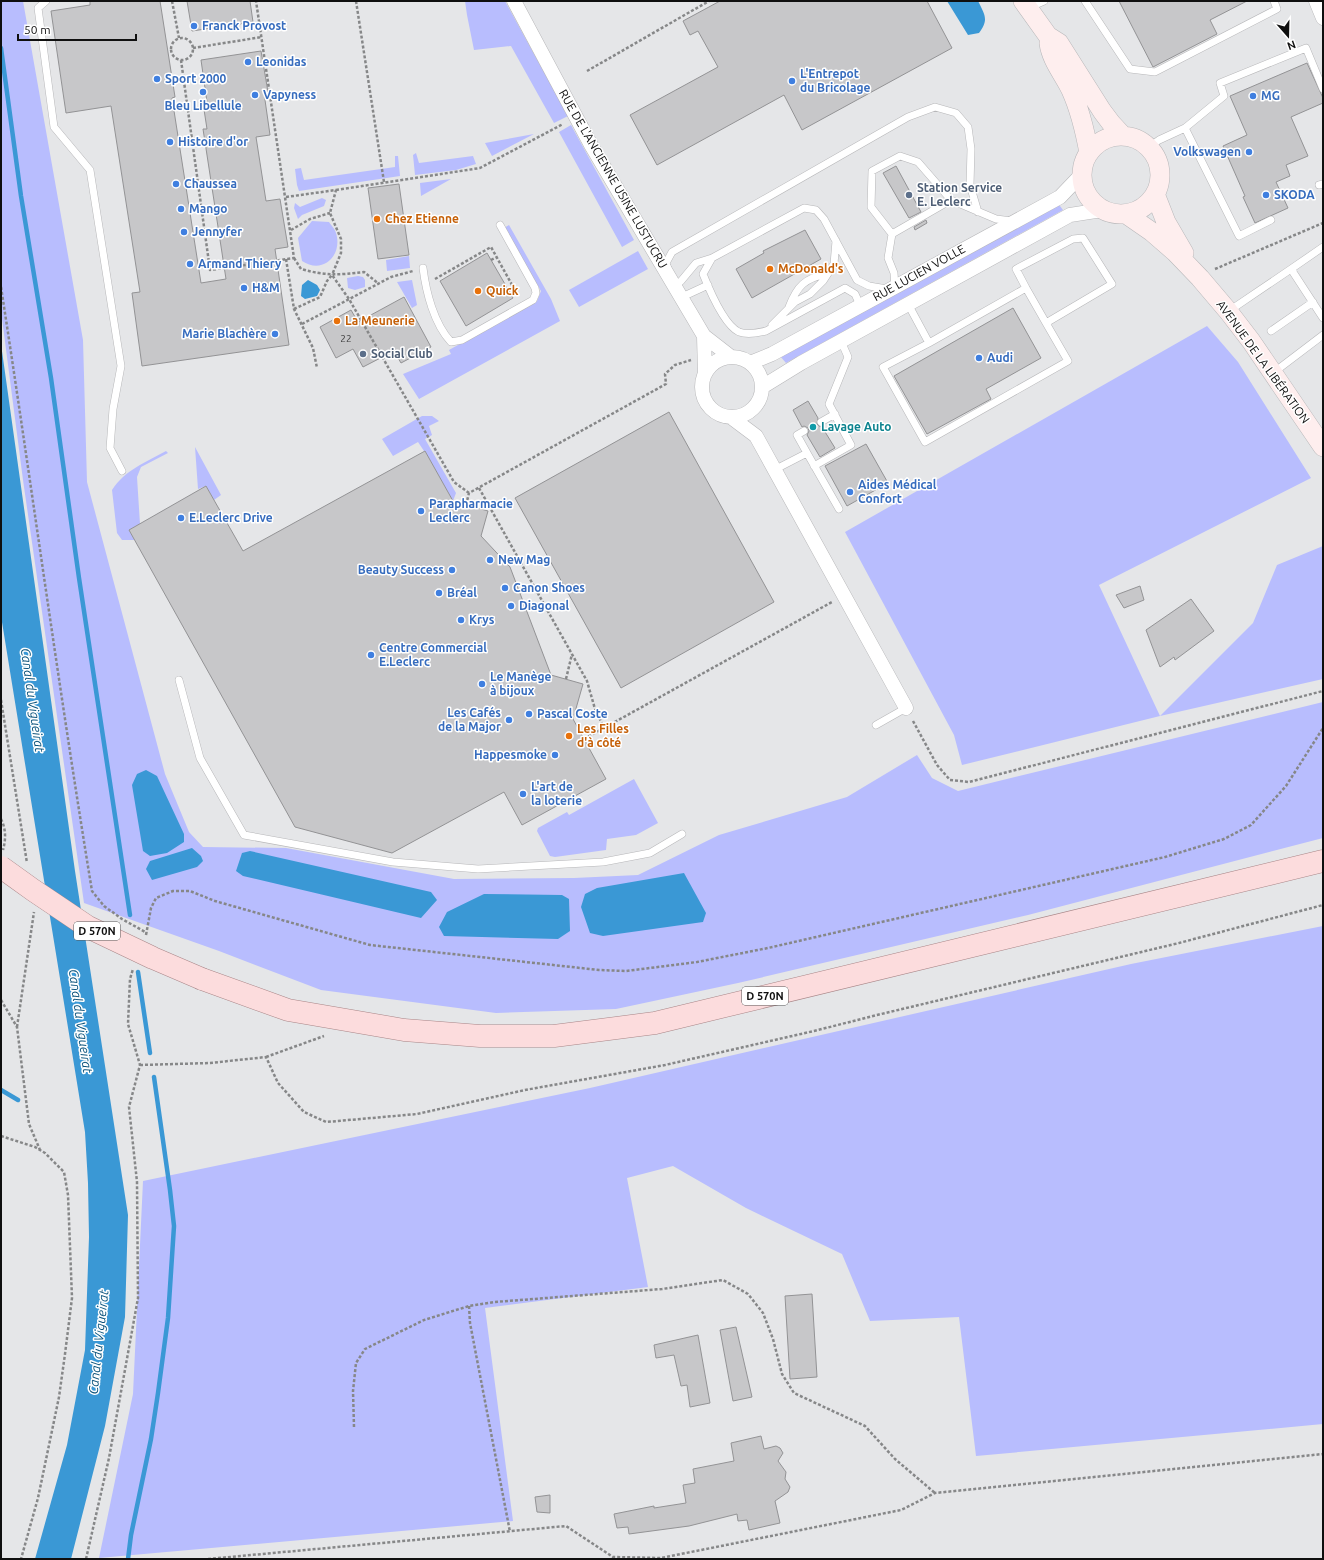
<svg xmlns="http://www.w3.org/2000/svg" width="1324" height="1560" font-family="Ubuntu,sans-serif">
	<rect width="100%" height="100%" fill="#e5e6e8"/>
	<!-- green -->
	<path fill="#b8bdfe" d="M1,1H23L83,340L87,482L165,774L189,832L203,847L286,848L454,879L574,878L638,875L719,835L847,797L917,755L932,778L958,791L1323,702V838L1028,915L738,983L616,1009L496,1013L321,990L219,951L84,903L23,480L1,311Z
		M465,1H505L568,116L554,123L511,46L474,50L467,15Z
		M571,125L634,240L622,247L559,132Z
		M534,134L492,156L485,143Z
		M416,153L419,163L473,156L476,164L456,170L415,175L413,155Z
		M395,156H398L400,176L299,191L297,185L295,169L301,168L304,180L395,167Z
		M451,179L421,196L420,183Z
		M322,198L326,200L324,206L302,215L298,219L294,208L295,203L300,207Z
		M1057,202L1063,210L786,363L780,356Z
		M312,221L329,222C331,225 335,229 336,233C343,255 323,275 302,261L298,238Z
		M509,225L551,299L560,321L419,399L403,374L451,354L449,350L537,301L541,291L504,228Z
		M638,251L648,269L579,307L569,290Z
		M409,256L410,268L387,271L386,260Z
		M358,276L363,277L365,280V287L355,290L348,288L347,278Z
		M412,280L417,305L412,308L397,282Z
		M1207,326L1238,362L1311,478L1099,585L1160,716L1253,623L1277,565L1323,546V679L1160,716L962,765L954,735L845,532Z
		M422,416H432L439,421L429,426L432,435L425,439L456,493L453,501L425,451H424L418,442L393,456L382,439Z
		M195,447L221,495L214,500L206,486L198,489Z
		M166,451L168,453L141,467L137,477L140,524L129,530L135,540H122L117,533L112,490C125,470 146,462 166,451Z
		M634,779L658,823L636,835L607,839L606,850L555,857L550,856L537,831L538,828L567,812L569,815Z
		M1323,926V1424L976,1456L959,1317L870,1321L842,1254L746,1208L673,1166L627,1178L648,1287L485,1308L513,1521L99,1558L133,1394L143,1181L590,1088L1131,964Z"/>
	<!-- water -->
	<path fill="#3a98d5" d="M947,1H978C985,15 989,20 979,33L968,35Z
		M308,280L317,285L320,290L317,296L305,299L301,296L302,285Z
		M1,344L75,871L128,1215L125,1317L105,1426L71,1559H35L67,1445L85,1350L89,1237L88,1183L85,1132L1,616Z
		M146,770L157,776L184,834V842L167,853L150,856L143,851L132,785L137,774Z
		M192,848L201,856L203,861L197,867L152,880L146,869L150,861Z
		M250,851L431,892L437,900L421,918L243,876L236,871L242,853Z
		M684,873L706,913L703,922L603,936L590,933L581,907L585,894L597,888Z
		M484,894L562,895L569,899L570,931L558,939L444,936L439,927L447,912Z"/>
	<g fill="none" stroke-linecap="round" stroke-linejoin="round">
		<!-- stream -->
		<path stroke="#3a98d5" stroke-width="4.5" d="M1,48L21,196L51,378L79,578L130,915
			M138,972L150,1053
			M1,1090L18,1100
			M128,1559L131,1535L151,1439L158,1393L168,1318L174,1226L170,1190L154,1077"/>
	</g>
	<!-- building -->
	<path fill="#c7c7c9" stroke="#939395" d="M90,1H160L175,97L172,98L201,283L226,279L203,129H207L203,103L207,102L201,60L261,51L268,92L264,93L270,135L256,137L266,201L280,199L288,247L275,249L289,345L142,366L132,293L140,292L111,106L66,113L51,11L90,5Z
		M187,1H250L253,22L192,31Z
		M720,1H927L952,48L802,130L784,95L657,165L630,115L718,67L698,31L690,35L683,21Z
		M1119,1H1247L1210,20L1217,34L1153,67Z
		M1307,63L1323,98V103L1291,117L1308,156L1286,165L1290,176L1276,182L1288,208L1255,223L1243,197L1245,196L1223,146L1247,135L1230,96Z
		M896,166L921,212L909,218L883,173Z
		M399,184L409,255L378,259L368,188Z
		M926,220L927,223L915,230L914,227Z
		M805,230L821,259L752,298L736,269L764,253L763,251Z
		M487,253L513,298L466,326L440,281Z
		M404,297L431,347L401,363L394,351L363,367L353,349L336,358L320,327L351,310L358,322Z
		M1013,308L1041,358L986,389L991,399L927,434L894,376Z
		M808,401L818,418L817,424L819,426L822,427L835,448L820,457L807,435L809,431L808,428L804,426L802,427L793,410Z
		M669,412L774,602L621,688L515,498Z
		M866,444L888,483L847,506L825,466Z
		M425,451L453,501L488,511L481,536L510,567L551,675L583,684L573,719L606,779L522,825L504,792L392,853L295,827L129,530L206,486L243,551Z
		M1140,586L1144,600L1124,608L1116,595Z
		M1191,599L1214,631L1175,660L1174,657L1160,667L1146,630Z
		M812,1294L817,1377L790,1379L785,1296Z
		M736,1327L752,1397L733,1401L720,1330Z
		M698,1335L710,1403L690,1407L687,1385L681,1386L674,1355L656,1358L654,1345Z
		M761,1436L764,1449L776,1446L780,1448L783,1453L778,1461L786,1472L785,1479L790,1487L788,1492L775,1501L780,1523L749,1530L747,1520L738,1521L737,1514L689,1526L629,1534L628,1527L617,1528L614,1514L654,1506V1508L686,1503L683,1485L695,1483L693,1469L734,1461L731,1443Z
		M550,1495V1513L537,1512L535,1497Z"/>
	<g fill="none" stroke-linecap="round" stroke-linejoin="round">
		<defs>
			<path id="service" d="M46,1L38,8L54,127L90,170L121,366L113,409L110,448L122,471
				M1085,1L1130,69L1155,72L1277,9L1274,1
				M1028,8L1044,1
				M1185,128L1224,96L1220,83L1306,48L1323,89
				M1149,147L1159,140L1185,128L1239,236L1271,220
				M1319,185L1323,184
				M892,234L871,207L872,171L900,156L918,162L951,200
				M423,268C426,292 434,324 451,342L462,340L533,300L536,293L535,288L500,225
				M668,269L666,263L672,252L908,117L935,107L956,113L968,127L971,149L970,185L978,212
				M1291,269L1323,247
				M675,286L681,281L696,263L712,258
				M895,287L894,273L888,258L892,234L951,200L996,219L1012,221
				M682,297L708,285
				M908,304L929,343L1026,288L1046,323L1112,284L1083,238L1073,239L1016,269L1026,288
				M860,305L855,294L845,288L766,331C758,333 747,335 739,332C724,325 709,289 703,274L712,258L804,208L816,210L824,219L857,280L869,286L887,289
				M789,307C797,286 805,278 827,274
				M1229,311L1291,269L1323,318
				M772,325L795,302L810,294L823,281L834,264L836,241
				M1271,331L1313,302
				M929,343L883,367L925,442L1068,361L1046,323
				M1273,373L1323,335
				M821,422L835,414
				M804,431L797,435L807,453
				M814,466L851,445L829,404L848,357L841,341
				M774,470L807,453L839,509
				M179,680L200,758L244,835L393,862L478,869L603,862L650,853L682,834
				M876,725L906,708"/>
			<path id="minor" d="M514,1L591,145L704,336L731,357
				M1316,1L1323,18
				M704,336L705,373
				M702 387a30 30 0 1 1 60 0a30 30 0 1 1-60 0Z
				M750,363L772,354L1060,197L1082,174
				M762,387L801,363L1070,215L1102,210
				M732,418L756,436L906,708"/>
			<path id="secondary" d="M1023,1L1048,36L1059,43L1102,111L1111,123L1123,136
				M1049,43C1051,60 1064,75 1071,90C1080,110 1085,131 1089,153
				M1082 175a39 39 0 1 1 78 0a39 39 0 1 1-78 0Z
				M1155,194L1166,222L1184,253
				M1126,214L1152,232L1175,252L1200,278L1228,311L1251,341L1323,447"/>
			<path id="primary" d="M202,979L288,1010L404,1030L480,1036H554L655,1023L1323,861"/>
		</defs>
		<!-- service casing -->
		<use href="#service" stroke="#b7b7b9" stroke-width="8"/>
		<!-- minor casing -->
		<use href="#minor" stroke="#b7b7b9" stroke-width="15"/>
		<!-- secondary casing -->
		<use href="#secondary" stroke="#b7b7b9" stroke-width="20"/>
		<!-- primary casing -->
		<use href="#primary" stroke="#a88587" stroke-width="23"/>
		<!-- path -->
		<path stroke="#868788" stroke-width="2.5" stroke-dasharray="3 2" stroke-linecap="butt" d="M172,1L179,38
			M356,1L384,182
			M171 49a11 11 0 1 1 22 0a11 11 0 1 1-22 0Z
			M193,48L262,37
			M181,60L210,270L294,258L256,1
			M587,71L709,1
			M336,190L480,168L563,124
			M286,197L336,190L330,213L341,239V253L332,275
			M291,230L310,219L330,213
			M294,258L301,269C326,276 338,275 364,272L379,284
			M286,259L294,309L313,348L317,368
			M491,260L497,257
			M1215,269L1323,223
			M435,279L491,247L516,292L511,294
			M1,287C32,488 59,690 92,891L104,906L122,919L147,933
			M294,309L320,297L327,281L332,275L349,299L454,482L469,493
			M302,324L391,277L413,271
			M479,488L587,681L595,709L604,728
			M466,505L469,493L666,384L665,374L675,365L691,360
			M566,679L572,654
			M1,700L27,863
			M913,721L937,765L950,780L969,782L1323,691
			M584,739L832,602
			M1,819C6,829 6,839 3,850
			M146,935L151,908L156,898L173,891H190L215,901L370,945L599,970L626,971L697,962L768,948L1165,857L1224,839L1251,825L1286,786L1323,728
			M1,1000L17,1027L29,1124L40,1150
			M17,1027L34,912
			M266,1057L324,1036
			M140,1065L210,1063L266,1057L278,1083L304,1112L326,1122L417,1114L525,1090L665,1065L814,1031L877,1015L1179,943L1323,905
			M1,1136L35,1147L45,1153L64,1172L68,1195L72,1298L65,1354L59,1397L38,1498L21,1559
			M469,1306L470,1323L510,1532
			M354,1427L353,1391L356,1363L365,1349L424,1320L469,1306L495,1302L662,1289L723,1280L748,1294L763,1313L773,1339L782,1374L794,1393L865,1426L895,1459L935,1493
			M86,1559L109,1458L138,1298L137,1182L129,1107L140,1065L128,1024L130,979L133,969
			M208,1559L566,1526L613,1557L661,1558L901,1510L935,1493L1323,1454"/>
		<!-- service -->
		<use href="#service" stroke="#fff" stroke-width="7"/>
		<!-- minor -->
		<use href="#minor" stroke="#fff" stroke-width="14"/>
		<!-- secondary -->
		<use href="#secondary" stroke="#feeeee" stroke-width="19"/>
		<!-- primary -->
		<use href="#primary" stroke="#fcdcdd" stroke-width="22"/>
		<defs>
			<path id="primary-bridge" d="M1,867L33,890L88,927L153,958L202,979"/>
		</defs>
		<!-- primary-bridge casing -->
		<use href="#primary-bridge" stroke="#a88587" stroke-width="23" stroke-linecap="butt"/>
		<!-- primary-bridge -->
		<use href="#primary-bridge" stroke="#fcdcdd" stroke-width="22"/>
	</g>
	<!-- markers -->
	<g fill="#3f7fe0" stroke="#fff" stroke-width="1.5">
		<circle cx="194" cy="26" r="4"/>
		<circle cx="248" cy="62" r="4"/>
		<circle cx="157" cy="79" r="4"/>
		<circle cx="792" cy="81" r="4"/>
		<circle cx="203" cy="92" r="4"/>
		<circle cx="255" cy="95" r="4"/>
		<circle cx="1253" cy="96" r="4"/>
		<circle cx="170" cy="142" r="4"/>
		<circle cx="1249" cy="152" r="4"/>
		<circle cx="176" cy="184" r="4"/>
		<circle cx="1266" cy="195" r="4"/>
		<circle cx="181" cy="209" r="4"/>
		<circle cx="184" cy="232" r="4"/>
		<circle cx="190" cy="264" r="4"/>
		<circle cx="244" cy="288" r="4"/>
		<circle cx="275" cy="334" r="4"/>
		<circle cx="979" cy="358" r="4"/>
		<circle cx="850" cy="492" r="4"/>
		<circle cx="421" cy="511" r="4"/>
		<circle cx="181" cy="518" r="4"/>
		<circle cx="490" cy="560" r="4"/>
		<circle cx="452" cy="570" r="4"/>
		<circle cx="505" cy="588" r="4"/>
		<circle cx="439" cy="593" r="4"/>
		<circle cx="511" cy="606" r="4"/>
		<circle cx="461" cy="620" r="4"/>
		<circle cx="371" cy="655" r="4"/>
		<circle cx="482" cy="684" r="4"/>
		<circle cx="529" cy="714" r="4"/>
		<circle cx="509" cy="720" r="4"/>
		<circle cx="555" cy="755" r="4"/>
		<circle cx="523" cy="794" r="4"/>
	</g>
	<g fill="#5c6f8a" stroke="#fff" stroke-width="1.5">
		<circle cx="909" cy="195" r="4"/>
		<circle cx="363" cy="354" r="4"/>
	</g>
	<g fill="#e8710a" stroke="#fff" stroke-width="1.5">
		<circle cx="377" cy="219" r="4"/>
		<circle cx="770" cy="269" r="4"/>
		<circle cx="478" cy="291" r="4"/>
		<circle cx="337" cy="321" r="4"/>
		<circle cx="569" cy="736" r="4"/>
	</g>
	<circle fill="#0f9aa8" stroke="#fff" stroke-width="1.5" cx="813" cy="427" r="4"/>
	<g text-anchor="middle" stroke-width="3" stroke-linejoin="round" paint-order="stroke">
		<!-- number labels -->
		<g font-size="10" fill="#3d3d3e">
			<text x="346" y="342">22</text>
		</g>
		<!-- shield labels -->
		<g fill="#fff" stroke="#575757" stroke-width="1">
			<rect x="74" y="922" width="46" height="18" rx="3"/>
			<rect x="742" y="987" width="46" height="18" rx="3"/>
		</g>
		<g font-size="11" font-weight="bold" fill="#0f0f0f">
			<text x="97" y="935">D 570N</text>
			<text x="765" y="1000">D 570N</text>
		</g>
		<!-- shop labels -->
		<g font-size="12" font-weight="bold" fill="#366cbe" stroke="#fff" text-anchor="start">
			<text x="202" y="30">Franck Provost</text>
			<text x="256" y="66">Leonidas</text>
			<text x="800" y="78">L'Entrepot<tspan x="800" dy="14">du Bricolage</tspan></text>
			<text x="165" y="83">Sport 2000</text>
			<text x="263" y="99">Vapyness</text>
			<text x="1261" y="100">MG</text>
			<text x="203" y="110" text-anchor="middle">Bleu Libellule</text>
			<text x="178" y="146">Histoire d'or</text>
			<text x="1241" y="156" text-anchor="end">Volkswagen</text>
			<text x="184" y="188">Chaussea</text>
			<text x="1274" y="199">SKODA</text>
			<text x="189" y="213">Mango</text>
			<text x="192" y="236">Jennyfer</text>
			<text x="198" y="268">Armand Thiery</text>
			<text x="252" y="292">H&amp;M</text>
			<text x="267" y="338" text-anchor="end">Marie Blachère</text>
			<text x="987" y="362">Audi</text>
			<text x="858" y="489">Aides Médical<tspan x="858" dy="14">Confort</tspan></text>
			<text x="429" y="508">Parapharmacie<tspan x="429" dy="14">Leclerc</tspan></text>
			<text x="189" y="522">E.Leclerc Drive</text>
			<text x="498" y="564">New Mag</text>
			<text x="444" y="574" text-anchor="end">Beauty Success</text>
			<text x="513" y="592">Canon Shoes</text>
			<text x="447" y="597">Bréal</text>
			<text x="519" y="610">Diagonal</text>
			<text x="469" y="624">Krys</text>
			<text x="379" y="652">Centre Commercial<tspan x="379" dy="14">E.Leclerc</tspan></text>
			<text x="490" y="681">Le Manège<tspan x="490" dy="14">à bijoux</tspan></text>
			<text x="501" y="717" text-anchor="end">Les Cafés<tspan x="501" dy="14">de la Major</tspan></text>
			<text x="537" y="718">Pascal Coste</text>
			<text x="547" y="759" text-anchor="end">Happesmoke</text>
			<text x="531" y="791">L'art de<tspan x="531" dy="14">la loterie</tspan></text>
		</g>
		<!-- street labels -->
		<g font-size="12" fill="#0f0f0f" stroke="#fff">
			<text transform="translate(613 179) rotate(60)" y="4">RUE DE L'ANCIENNE USINE LUSTUCRU</text>
			<text transform="translate(919 273) rotate(-29)" y="4">RUE LUCIEN VOLLE</text>
			<text transform="translate(1263 362) rotate(54)" y="4">AVENUE DE LA LIBÉRATION</text>
		</g>
		<!-- service labels -->
		<g font-size="12" font-weight="bold" fill="#4e5e75" stroke="#fff" text-anchor="start">
			<text x="917" y="192">Station Service<tspan x="917" dy="14">E. Leclerc</tspan></text>
			<text x="371" y="358">Social Club</text>
		</g>
		<!-- food labels -->
		<g font-size="12" font-weight="bold" fill="#c56008" stroke="#fff" text-anchor="start">
			<text x="385" y="223">Chez Etienne</text>
			<text x="778" y="273">McDonald's</text>
			<text x="486" y="295">Quick</text>
			<text x="345" y="325">La Meunerie</text>
			<text x="577" y="733">Les Filles<tspan x="577" dy="14">d'à côté</tspan></text>
		</g>
		<!-- culture labels -->
		<g font-size="12" font-weight="bold" fill="#0d838f" stroke="#fff" text-anchor="start">
			<text x="821" y="431">Lavage Auto</text>
		</g>
		<!-- water labels -->
		<g font-size="13" font-style="italic" fill="#0b537c" stroke="#fff">
			<text transform="translate(33 700) rotate(82)" y="5">Canal du Vigueirat</text>
			<text transform="translate(81 1021) rotate(82)" y="5">Canal du Vigueirat</text>
			<text transform="translate(98 1342) rotate(-84)" y="5">Canal du Vigueirat</text>
		</g>
	</g>
	<!-- border -->
	<rect width="1324" height="1560" fill="none" stroke="#0f0f0f" stroke-width="4"/>
	<!-- north arrow -->
	<g transform="translate(1288 36) rotate(160)" stroke="#ffffff" stroke-width="3" paint-order="stroke">
	<path d="M0-3L7 15L0 10L-7 15Z" fill="#0f0f0f"/>
	<text y="-6" font-size="11" font-weight="bold" text-anchor="middle" fill="#0f0f0f">N</text>
	</g>
	<!-- scale -->
	<path d="M18 34v6h118v-6" fill="none" stroke="#0f0f0f" stroke-width="2"/>
	<text x="24" y="34" font-size="12" fill="#0f0f0f" stroke="#ffffff" stroke-width="3" paint-order="stroke">50 m</text>
</svg>
